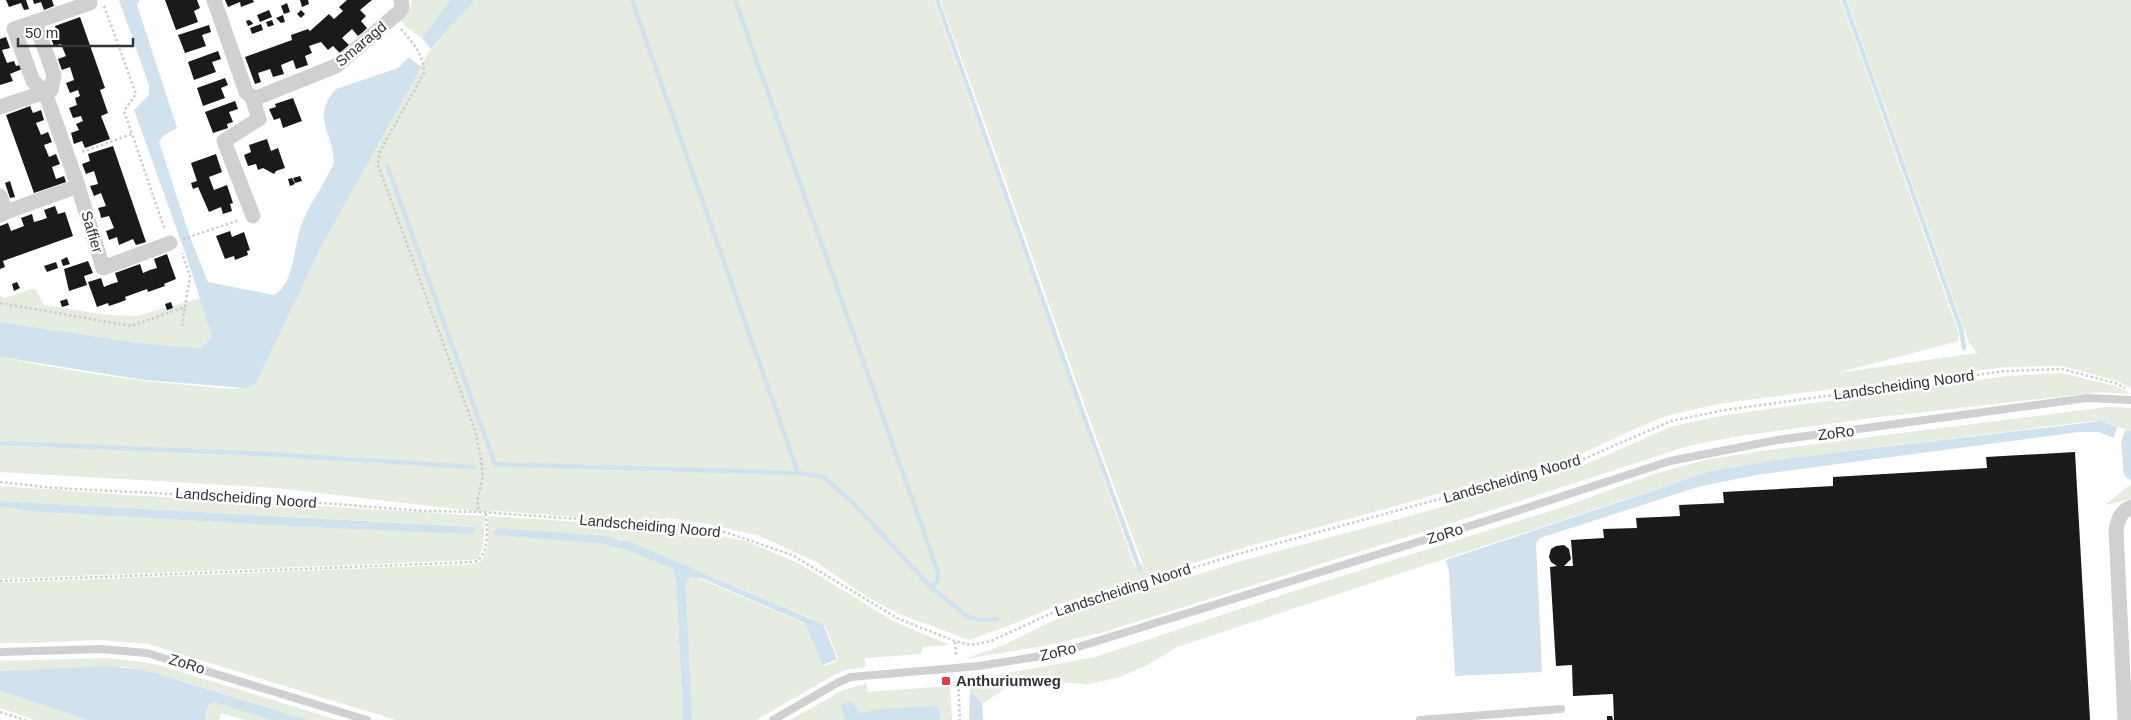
<svg xmlns="http://www.w3.org/2000/svg" width="2131" height="720" font-family="Helvetica,sans-serif">
	<rect width="100%" height="100%" fill="#fff"/>
	<!-- green -->
	<path fill="#e6ecdf" d="M412,0H450L422,38L405,26L400,19L411,6Z
		M475,0H934L1135,567L1143,564C1072,377 1010,187 940,0H1841L1959,334L1958,341L1837,373L1977,353L1969,343L1847,0H2131V388L2117,381L2062,366L2006,367L1724,403L1669,415L1630,431L1576,456L1246,547L1062,603L1016,623L969,640L897,613L869,598L816,562L760,536L708,524L669,518L643,522L497,511L481,512L277,488L0,472V357C65,370 132,381 199,386C217,387 238,392 256,384L320,249L428,53Z
		M31,289L36,290L44,305L107,315L137,316L200,298L212,337L201,348L140,343L0,322V296L5,298Z
		M2061,373L2115,386L2131,394L2101,392L1871,418L1739,436L1688,446L1489,511L1104,632L1044,646L965,659L1006,644L1063,616L1241,561L1410,516L1582,466L1673,426L1726,415L2008,376Z
		M2107,407L2131,408V431L2101,421L2084,422L1774,460L1711,471L1177,647L1147,665L1120,677L1089,684L1018,680L982,704L970,690L975,679L1095,657L1291,592L1566,506L1654,474L1705,460L1761,451Z
		M2131,484V499L2105,505Z
		M0,486L129,495L485,516L483,547L478,559L470,560L0,579V507L39,512L323,528L476,527L0,501Z
		M488,516L685,529L746,541L800,564L893,621L950,645L923,647L921,654L865,658V667L845,670L834,675L756,720H692L686,584L689,577H696L806,624L825,666L836,661L838,658L825,626L813,619L621,539L494,529L493,533L496,535L603,544L629,551L673,569L676,580L683,720H396L148,644L99,640L29,643H0V583L475,564C492,558 487,530 488,516Z
		M107,658L143,662L162,666L338,720H308L183,681L125,667H88L0,671V661Z
		M867,683V692L950,686L952,720H790L843,690Z
		M0,691L88,720H35L0,708Z
		M211,702H216L271,720H245L221,713L219,720H204Z"/>
	<!-- water -->
	<path fill="#cfe2ee" d="M119,0H140L137,5L177,128L164,135L159,142L191,240L208,282L274,295C296,283 293,242 303,221C311,201 325,184 334,163C334,132 310,118 336,89L398,68L409,57L421,67L320,249L256,384L245,388L144,380L0,357V322L140,343L201,348L212,337L187,258L134,110L149,95V85Z
		M450,0H475L431,49L422,38Z
		M2101,421L2117,427L2114,438L2099,432H2079L1756,475L1701,486L1540,538L1536,543L1542,672L1455,676L1449,571L1446,560L1711,471L1774,460Z
		M2125,430L2131,431V481L2124,475L2121,443Z
		M0,501L474,527L476,530L474,534L304,527L39,512L0,507Z
		M497,528L602,536L630,542L823,624L837,659L823,665L805,623L701,578L691,577L688,579L686,584L692,720H683L676,580L673,569L629,551L603,544L494,535L493,531Z
		M108,666L142,670L159,674L308,720H271L214,702L209,705L204,720H88L0,691V671Z
		M970,690L982,704L983,720H969Z
		M852,701L860,713L881,709L935,706L939,708L940,720H845L841,705Z"/>
	<g fill="none" stroke-linecap="round" stroke-linejoin="round">
		<!-- stream -->
		<path stroke="#cfe2ee" stroke-width="4.5" d="M632,0L798,473
			M735,0L938,572L937,582L931,587
			M937,0L1084,417L1140,570
			M1844,0L1961,329L1964,348
			M387,165L495,464L798,473L824,477L853,503L931,587L968,617L981,620L997,619
			M0,443L266,454L474,467"/>
	</g>
	<!-- building -->
	<path fill="#1a1a1a" d="M6,0H26L29,9L24,10L21,3L9,7Z
		M33,0H52L54,6L44,10L41,2L34,4Z
		M165,0H197L200,8L194,11L198,22L176,30Z
		M225,0H253L254,2L241,7L240,2L228,7Z
		M300,0H308L309,4L302,7Z
		M347,0H372L360,10L366,16L361,21L367,28L363,32L358,36L352,29L342,38L349,45L340,53L333,46L328,50L321,42L309,46L312,53L305,56L308,65L296,69L293,60L281,65L284,74L273,77L270,69L258,73L261,82L255,84L245,57L292,40L291,35L308,29L310,31L329,14L334,19L343,11L339,7Z
		M287,3L290,12L284,14L281,6Z
		M269,10L272,17L260,22L257,15Z
		M301,10L305,14L301,18L297,14Z
		M283,15L285,22L281,23L276,18Z
		M80,17L105,88L100,90L108,113L101,116L110,139L85,148L82,141L74,144L71,133L79,130L76,124L83,121L81,116L73,118L69,108L77,105L75,98L80,96L78,90L70,93L66,83L74,80L70,67L62,70L60,65L58,59L66,56L61,44L54,46L50,36L57,33L55,26Z
		M249,20L252,22L253,24L248,26L246,21Z
		M272,20L274,25L268,27L266,22Z
		M261,24L263,30L252,34L250,28Z
		M209,25L211,32L202,35L206,46L185,53L178,35Z
		M6,37L10,48L2,50L7,63L14,61L16,66L20,65L22,69L10,74L13,81L0,85V39Z
		M218,51L221,59L212,62L216,72L194,80L188,62Z
		M225,78L228,85L221,88L225,98L203,106L197,88Z
		M293,98L302,121L283,128L280,118L274,120L269,109L276,107L275,104Z
		M235,101L238,109L229,112L233,122L227,124L228,128L213,133L205,112Z
		M30,106L33,113L41,110L44,120L36,123L41,135L48,132L52,142L44,145L49,157L56,154L60,164L52,167L56,179L64,176L66,182L34,193L6,115Z
		M267,139L271,151L278,148L285,168L276,171L274,174L263,168L258,170L256,164L248,166L244,155L251,152L249,145Z
		M113,146L146,242L136,245L133,239L119,245L117,237L109,240L106,231L114,228L109,216L101,218L100,213L98,208L106,206L101,193L94,196L90,186L98,184L94,171L86,174L82,164L90,161L88,154Z
		M216,154L222,172L209,177L214,190L227,185L233,203L230,204L232,211L223,214L221,207L209,212L198,187L193,189L191,183L197,181L191,163Z
		M300,176L302,181L295,183L293,178Z
		M292,178L295,184L290,186L288,179Z
		M10,181L15,197L10,198L5,183Z
		M55,206L58,214L65,212L73,236L3,261L5,267L0,269V226L8,223L11,231L24,226L21,218L32,214L34,222L41,220L47,218L44,210Z
		M230,231L232,237L244,232L250,250L247,251L248,255L235,260L234,256L225,259L216,236Z
		M167,254L176,279L164,284L165,286L148,292L147,289L125,297L126,300L118,303L109,306L108,303L97,307L88,282L101,278L104,287L111,284L118,282L115,273L140,264L143,273L150,270L157,268L154,259Z
		M67,257L70,264L63,266L61,260Z
		M88,261L93,273L84,276L87,285L69,291L64,269Z
		M56,262L58,268L47,272L44,266Z
		M17,282L20,288L14,291L12,284Z
		M67,299L69,305L62,307L60,301Z
		M171,302L173,308L167,310L165,304Z
		M2075,452L2090,720H1614L1613,694L1573,696L1572,665L1556,666L1550,567L1557,566L1551,562L1549,557L1551,549L1556,546L1564,545L1569,549L1571,559L1564,566H1573L1571,540L1604,538L1603,529L1637,528L1636,518L1680,516L1679,505L1724,503L1723,492L1833,486V477L1987,468L1986,457Z
		M1607,716H1612L1613,720H1607Z"/>
	<g fill="none" stroke-linecap="round" stroke-linejoin="round">
		<!-- path -->
		<path stroke="#cdcdcd" stroke-width="2.5" stroke-dasharray="2.5 2.5" stroke-linecap="butt" d="M104,6L136,94L124,111L132,134
			M401,29C413,43 424,55 424,73L379,153L378,165L476,433C478,448 484,466 482,481C480,495 475,497 479,512
			M82,152L132,134L165,230
			M183,239L240,220
			M0,303L131,326L185,307L190,276L182,253
			M182,326L185,307
			M0,482L54,488L270,499L424,511L479,512L651,524L725,532L792,555L899,619L955,641L971,645L991,641L1063,608L1238,554L1579,461L1671,421L1725,410L2006,371L2062,369L2115,383L2125,388
			M0,581L474,562C491,556 486,527 486,513
			M955,642L956,656
			M958,679L960,720
			M0,712L25,720"/>
		<!-- lane -->
		<path stroke="#d0d0d0" stroke-width="8" d="M0,652L101,649L147,653L367,720
			M773,720L837,683L851,677L979,666L1035,657L1078,647L1489,520L1670,461L1777,440L2087,398L2131,400
			M1420,720L1561,709"/>
		<!-- street -->
		<path stroke="#d0d0d0" stroke-width="15" d="M214,0L246,92L252,97L256,98L336,66L398,13L402,8L401,0
			M35,22L54,75L51,90L45,92L33,81L14,29L90,3
			M252,97L259,119L224,141L253,216
			M0,107L45,92L78,186L103,268L170,243
			M0,196L6,212L0,215
			M6,212L78,186
			M2125,720L2116,530C2118,520 2120,512 2131,507"/>
	</g>
	<!-- markers -->
	<rect fill="#e63946" stroke="#fff" stroke-width="2" x="941" y="676" width="10" height="10" rx="2.5"/>
	<g text-anchor="middle" stroke-width="5" stroke-linejoin="round" paint-order="stroke">
		<!-- street labels -->
		<g font-size="15" fill="#333" stroke="#fff">
			<text transform="translate(361 44) rotate(-40)" y="5">Smaragd</text>
			<text transform="translate(92 232) rotate(73)" y="5">Saffier</text>
			<text transform="translate(1904 385) rotate(-8)" y="5">Landscheiding Noord</text>
			<text transform="translate(1836 433) rotate(-7)" y="5">ZoRo</text>
			<text transform="translate(1512 479) rotate(-16)" y="5">Landscheiding Noord</text>
			<text transform="translate(246 498) rotate(4)" y="5">Landscheiding Noord</text>
			<text transform="translate(650 526) rotate(5)" y="5">Landscheiding Noord</text>
			<text transform="translate(1445 534) rotate(-17)" y="5">ZoRo</text>
			<text transform="translate(1123 590) rotate(-18)" y="5">Landscheiding Noord</text>
			<text transform="translate(1058 652) rotate(-13)" y="5">ZoRo</text>
			<text transform="translate(187 664) rotate(17)" y="5">ZoRo</text>
		</g>
		<!-- poi labels -->
		<g font-size="15" font-weight="bold" fill="#333" stroke="#fff" text-anchor="start">
			<text x="956" y="686">Anthuriumweg</text>
		</g>
	</g>
	<!-- scale -->
	<path d="M18 38v8h115v-8" fill="none" stroke="#333333" stroke-width="2.5"/>
	<text x="25" y="38" font-size="15" fill="#333333" stroke="#ffffff" stroke-width="4" paint-order="stroke">50 m</text>
</svg>
